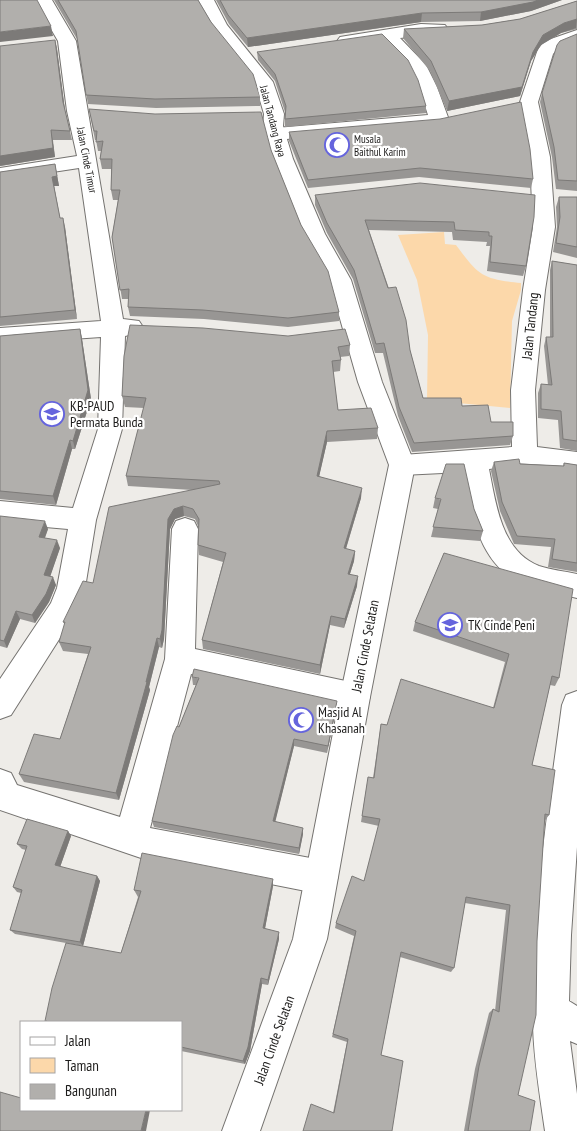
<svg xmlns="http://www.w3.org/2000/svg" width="577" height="1131" font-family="'PT Sans Narrow',sans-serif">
	<rect width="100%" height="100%" fill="#eeece8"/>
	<!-- green -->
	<path fill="#fcd8aa" d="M444,232L445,244L456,245C479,276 482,279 521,283V290L512,321L510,408L427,400L428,335L417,280L398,235Z"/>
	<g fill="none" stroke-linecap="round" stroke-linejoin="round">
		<defs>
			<path id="minor" d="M34,0H52L76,41L123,319L139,321L143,327L139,333L125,336L122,429L96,520L85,588L72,619L11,715L0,719V679L51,603L57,588L68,529L0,523V501L73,508L98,429L101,337L0,344V328L101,321L79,168L0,180V168L77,156L67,111L58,41Z
				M421,24L445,25L448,29L445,33L439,34L400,38L426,65L437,87L449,120L446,124L276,140L269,138L266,134L269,130L276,128L428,115L419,87L409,67L382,40L346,46L340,45L337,41L340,37L346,36Z
				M577,30V41L557,49L553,54L538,102L550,157L555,227L545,290L535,390L537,447L577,452V472L525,465L489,469C496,504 501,551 539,566C551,570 564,571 577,574V598C557,593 536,591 518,581C478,562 471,510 463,472L402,475L393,472L389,465L393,458L402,455L512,447L511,390L523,290L533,227L530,157L520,102L538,49L545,41Z
				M185,518L194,521L198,529L195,649L355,683L366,687L370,697L366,707L355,711L191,674L150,828L321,860L333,865L338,877L333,889L321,894L144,859L0,810V769L11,773L17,785L120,817L165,659L172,529L176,521Z
				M577,691V847L571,935L569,1001L577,1006V1044L570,1041L577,1094V1131H545C540,1096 534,1061 533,1026C530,919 548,811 562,705L566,695Z"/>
			<path id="tertiary" d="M196,0H214L227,25L273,82L284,114L283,126L293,159L325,234L351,280L382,382L415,465L370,697L327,939L260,1131H222L293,939L340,697L389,465L358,382L329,280L303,234L273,159L263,126L264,114L255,83L213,31Z"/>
		</defs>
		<!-- minor casing -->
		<use href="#minor" stroke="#757370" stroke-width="2"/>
		<!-- tertiary casing -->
		<use href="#tertiary" stroke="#757370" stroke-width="2"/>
		<!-- minor -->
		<use href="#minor" fill="#fff" fill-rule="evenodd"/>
		<!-- tertiary -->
		<use href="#tertiary" fill="#fff" fill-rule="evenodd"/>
	</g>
	<!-- wall -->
	<path fill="#989694" d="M54,0H198L211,22L260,97V106L156,108L88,104L77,39Z
		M216,0H562L531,11L480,21L421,22L248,47L229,24Z
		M577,1V29L561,33L541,45L531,61L520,96L447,111L430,71L403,38L404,29L482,25L520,19Z
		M577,34V191L556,189L552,157L540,102L542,93Z
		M55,40L57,49L65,110L72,140H53L55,157L0,166Z
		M257,52L426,106V113L285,127V112L275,81L258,60Z
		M89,109L271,150L301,225L339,312V321L288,327L204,319L130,316L128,307L129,299H122L112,237L118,200H113L111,190V169H102L100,159L101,151H98L96,140H95Z
		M289,132L533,179L531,188L419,177L308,188L289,141Z
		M55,164L59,186H54L60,218L65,227L77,319L0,326V172Z
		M315,195H535L526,266L523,276L487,271L490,246H486L487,242L453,240L452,232L369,230L410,350L423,398L462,406L491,422L513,436L510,445L412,452L398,416L383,353H375L353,279L327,233L315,205Z
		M559,197H577V258L553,252L557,227L556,207Z
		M552,261L577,265V451L560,448L558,420L538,418V393L541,384L548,385L544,346L546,337H550V270Z
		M80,329L82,339L91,399L75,449H72L56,505L0,499V336Z
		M350,345L349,356L340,357L341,360L340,371L333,372L338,410L378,428L377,439L327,442L319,476L361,498L346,549L355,551L354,561L350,574L357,586L344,628L330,625L320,674L203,649L202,640L223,562L199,555L198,545V526L195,519L184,516L175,519L170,529L164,639L162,648L159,647L149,687L150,690L119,800L24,782L19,774L60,739L88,654L63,651L59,642L65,625L63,622L93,583L192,490L128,486L126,476L144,408L125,407L122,396L124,356Z
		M494,462L563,466L564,463L577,465V572L548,567L551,547L514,544L500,511L491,471Z
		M435,498L474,509L483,531L480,541L431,537L438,509L433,508Z
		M0,516L48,529L45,538L60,548L50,576L56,585L49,602L35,623L20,619L7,648L0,646Z
		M444,553L559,678L555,686L550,685L532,765L549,815L544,822L518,1095L530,1131H464L475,1069L489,1013L493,1009L495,1011L506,910L465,903L454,968L451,972L400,957L381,1055L403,1061L333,1113L347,1042L332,1037L354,936L335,928L336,923L364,881L379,826L361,822L367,784L373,778L381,724L387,725L493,708L505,662L413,631L415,622Z
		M192,677L336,709L327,753L294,746L275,821L303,834L299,854L154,827L152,821L179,727L196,685H193Z
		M68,831L71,836L60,867L97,876L100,881L83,946L15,934L10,930L21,893L17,892L13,887L26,850L22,849L17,844Z
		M273,879V886L265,928L279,939L268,985L262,984L250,1051L245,1064L181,1051V1022H47L45,1021L121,953L138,897L134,890Z"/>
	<!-- shaded-wall -->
	<path fill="#7c7a78" d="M538,0H562L531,11L480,21L481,12Z
		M422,13L421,22L248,47L247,38Z
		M577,19L576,28L561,33L541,45L531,61L520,96L447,111L449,101L533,52L543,35L564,23Z
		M51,26L53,36L0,42V32Z
		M55,40L57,49L65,111L63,102Z
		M51,130L55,157L0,166V156Z
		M55,164L59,186H54L62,228L52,177Z
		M63,218L65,227L77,319L75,310Z
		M80,329L82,339L91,399L75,449L73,441Z
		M327,431V442L317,486V476Z
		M70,440L72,449L56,505L53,496Z
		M362,488L361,498L343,558L344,548Z
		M183,506L184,516L175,519L170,529L164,639L162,648L160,639L168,519L174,509Z
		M45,521L48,529L42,545L39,537Z
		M57,540L60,548L48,583L44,575Z
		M355,551L354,561L347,583L348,574Z
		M358,576L357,586L344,628L345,619Z
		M53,577L56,585L49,602L35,623L32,615Z
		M16,611L20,619L7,648L4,641Z
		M331,616L330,625L320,674V665Z
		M157,638L159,647L149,687L150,690L119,800L116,793Z
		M337,701L336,709L327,753L328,746Z
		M294,739V746L274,827L273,821Z
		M303,828V834L299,854V848Z
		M68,831L71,836L59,870L55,865Z
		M97,876L100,881L83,946L80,942Z
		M273,879V886L264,934L263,928Z
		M279,932V939L268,985V980Z
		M261,978L262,984L250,1051L245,1064L243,1061Z
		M146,1110H150L146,1131H141Z"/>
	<!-- building -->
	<path fill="#b1afac" stroke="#7c7a78" d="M0,0H37L51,26L0,32Z
		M58,0H198L211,22L253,74L260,97L155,99L86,95L76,31Z
		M220,0H538L533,2L481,12L422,13L247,38L228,15Z
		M577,1V19L564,23L543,35L533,52L522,87L449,101L431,61L404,29L482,25L520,19Z
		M382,34L408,60L418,80L426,106L285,119L286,106L275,74L257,52Z
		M577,34V181L558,180L554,147L542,93L557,45L560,41Z
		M55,40L63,102L70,131L51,130L53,148L0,156V46Z
		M521,102L530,149L533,179L420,168L308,180L289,132L440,119Z
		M89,109L155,114L261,112L271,150L301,225L328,271L339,312L288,318L203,310L128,307L129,289L120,290L112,237L120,190H111L112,159H100L103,141L96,142L97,131H94Z
		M55,164L57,176L52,177L60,218H63L75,310L0,317V172Z
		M420,183L535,195L534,217L526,266L490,262L492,236H489V232L455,230L454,222L365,220L388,288L396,287L406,320L410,350L423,398H461L462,406L488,405L491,422H513V436L414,443L399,407L384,343L376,344L354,270L327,223L315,195Z
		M559,197H577V247L556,243L560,217Z
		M552,261L577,265V441L563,439L561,411L541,409V384L552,385L546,337H553Z
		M130,325L203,328L288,336L345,329L350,345L338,347L341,360L332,361L338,410L371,408L378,428L327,431L317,476L362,488L344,548L355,551L348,574L358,576L345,619L331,616L320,665L202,640L226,553L198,545L199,519L193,509L183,506L174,509L168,519L162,630L160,639L157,638L146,682H147L116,793L19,774L34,734L60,739L91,647L59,642L65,622H63L83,581L93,583L109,507L220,484L219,481L126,476L146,398L122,396L124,356Z
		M80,329L88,390L73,441L70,440L53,496L0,491V336Z
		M519,459L520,464L564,466V463L577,465V563L552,559L555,539L517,536L502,502L494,462Z
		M446,464H464L474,509L483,531L433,527L441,499L435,498Z
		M0,516L45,521L39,537L57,540L44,575L53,577L46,594L32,615L16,611L4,641L0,640Z
		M444,553L573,589L559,678L552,676L532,765L555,770L549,815L545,814L537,941L536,1015L518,1095L535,1101L530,1131H468L479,1066L493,1009L499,1012L510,905L466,897L454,968L401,952L381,1055L403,1061L392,1131H303L311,1104L334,1113L348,1039L333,1034L356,931L336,923L352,876L364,881L380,819L362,816L368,777L374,778L381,724L387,725L401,679L494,708L509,654L415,622Z
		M194,669L337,701L328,746L294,739L273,821L303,828L299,848L152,821L173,735L177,726L179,727L199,678L192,677Z
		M27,819L68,831L55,865L97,876L80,942L10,930L22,890L13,887L27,846L17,844Z
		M142,853L273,879L263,928L279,932L268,980L261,978L248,1047L243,1061L181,1047V1022H47V1021H45L52,988L66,943L121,953L141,891L134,890Z
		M0,1092L21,1098V1110H146L141,1131H0Z"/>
	<!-- icons -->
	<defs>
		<symbol id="mosque-ring" viewBox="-11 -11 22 22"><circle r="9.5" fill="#fff" stroke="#6564dd" stroke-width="1.5"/><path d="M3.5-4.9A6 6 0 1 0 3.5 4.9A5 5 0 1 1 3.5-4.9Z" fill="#6564dd"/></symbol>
		<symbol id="school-ring" viewBox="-11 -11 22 22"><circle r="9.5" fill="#fff" stroke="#6564dd" stroke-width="1.5"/><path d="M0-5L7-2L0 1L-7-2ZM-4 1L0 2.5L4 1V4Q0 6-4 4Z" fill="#6564dd"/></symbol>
	</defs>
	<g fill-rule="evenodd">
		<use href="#mosque-ring" x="323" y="131" width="28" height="28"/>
		<use href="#school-ring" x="38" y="400" width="28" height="28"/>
		<use href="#school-ring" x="436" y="611" width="28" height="28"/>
		<use href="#mosque-ring" x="287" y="706" width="28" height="28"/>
	</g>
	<g text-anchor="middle" stroke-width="4.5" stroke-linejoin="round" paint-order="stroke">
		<!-- far-street labels -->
		<g font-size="11" fill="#1d1c1b" stroke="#fff">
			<text transform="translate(273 121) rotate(75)" y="4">Jalan Tandang Raya</text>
			<text transform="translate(87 160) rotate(79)" y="4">Jalan Cinde Timur</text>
		</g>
		<!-- far-poi labels -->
		<g font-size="11" fill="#1d1c1b" stroke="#fff" text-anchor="start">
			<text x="354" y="143">Musala<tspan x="354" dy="13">Baithul Karim</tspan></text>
		</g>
		<!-- street labels -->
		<g font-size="14" fill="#1d1c1b" stroke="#fff">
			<text transform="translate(530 326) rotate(-84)" y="5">Jalan Tandang</text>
			<text transform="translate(365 646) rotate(-79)" y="5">Jalan Cinde Selatan</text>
			<text transform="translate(274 1040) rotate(-70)" y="5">Jalan Cinde Selatan</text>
		</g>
		<!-- poi labels -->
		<g font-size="14" fill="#1d1c1b" stroke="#fff" text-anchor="start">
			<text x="70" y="411">KB-PAUD<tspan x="70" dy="16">Permata Bunda</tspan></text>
			<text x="468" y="630">TK Cinde Peni</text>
			<text x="318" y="717">Masjid Al<tspan x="318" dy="16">Khasanah</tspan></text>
		</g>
	</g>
	<!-- legend -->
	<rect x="20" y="1021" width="162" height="90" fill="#ffffff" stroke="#a5a4a4"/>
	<rect x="30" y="1037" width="25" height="8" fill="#ffffff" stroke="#a5a4a4"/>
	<text x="65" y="1046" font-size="15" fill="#1d1c1b">Jalan</text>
	<rect x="30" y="1058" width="25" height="15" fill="#fcd8aa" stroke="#a5a4a4"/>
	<text x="65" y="1071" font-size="15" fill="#1d1c1b">Taman</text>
	<rect x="30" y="1084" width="25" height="15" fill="#b1afac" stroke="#a5a4a4"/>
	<text x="65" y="1096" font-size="15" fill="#1d1c1b">Bangunan</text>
</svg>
